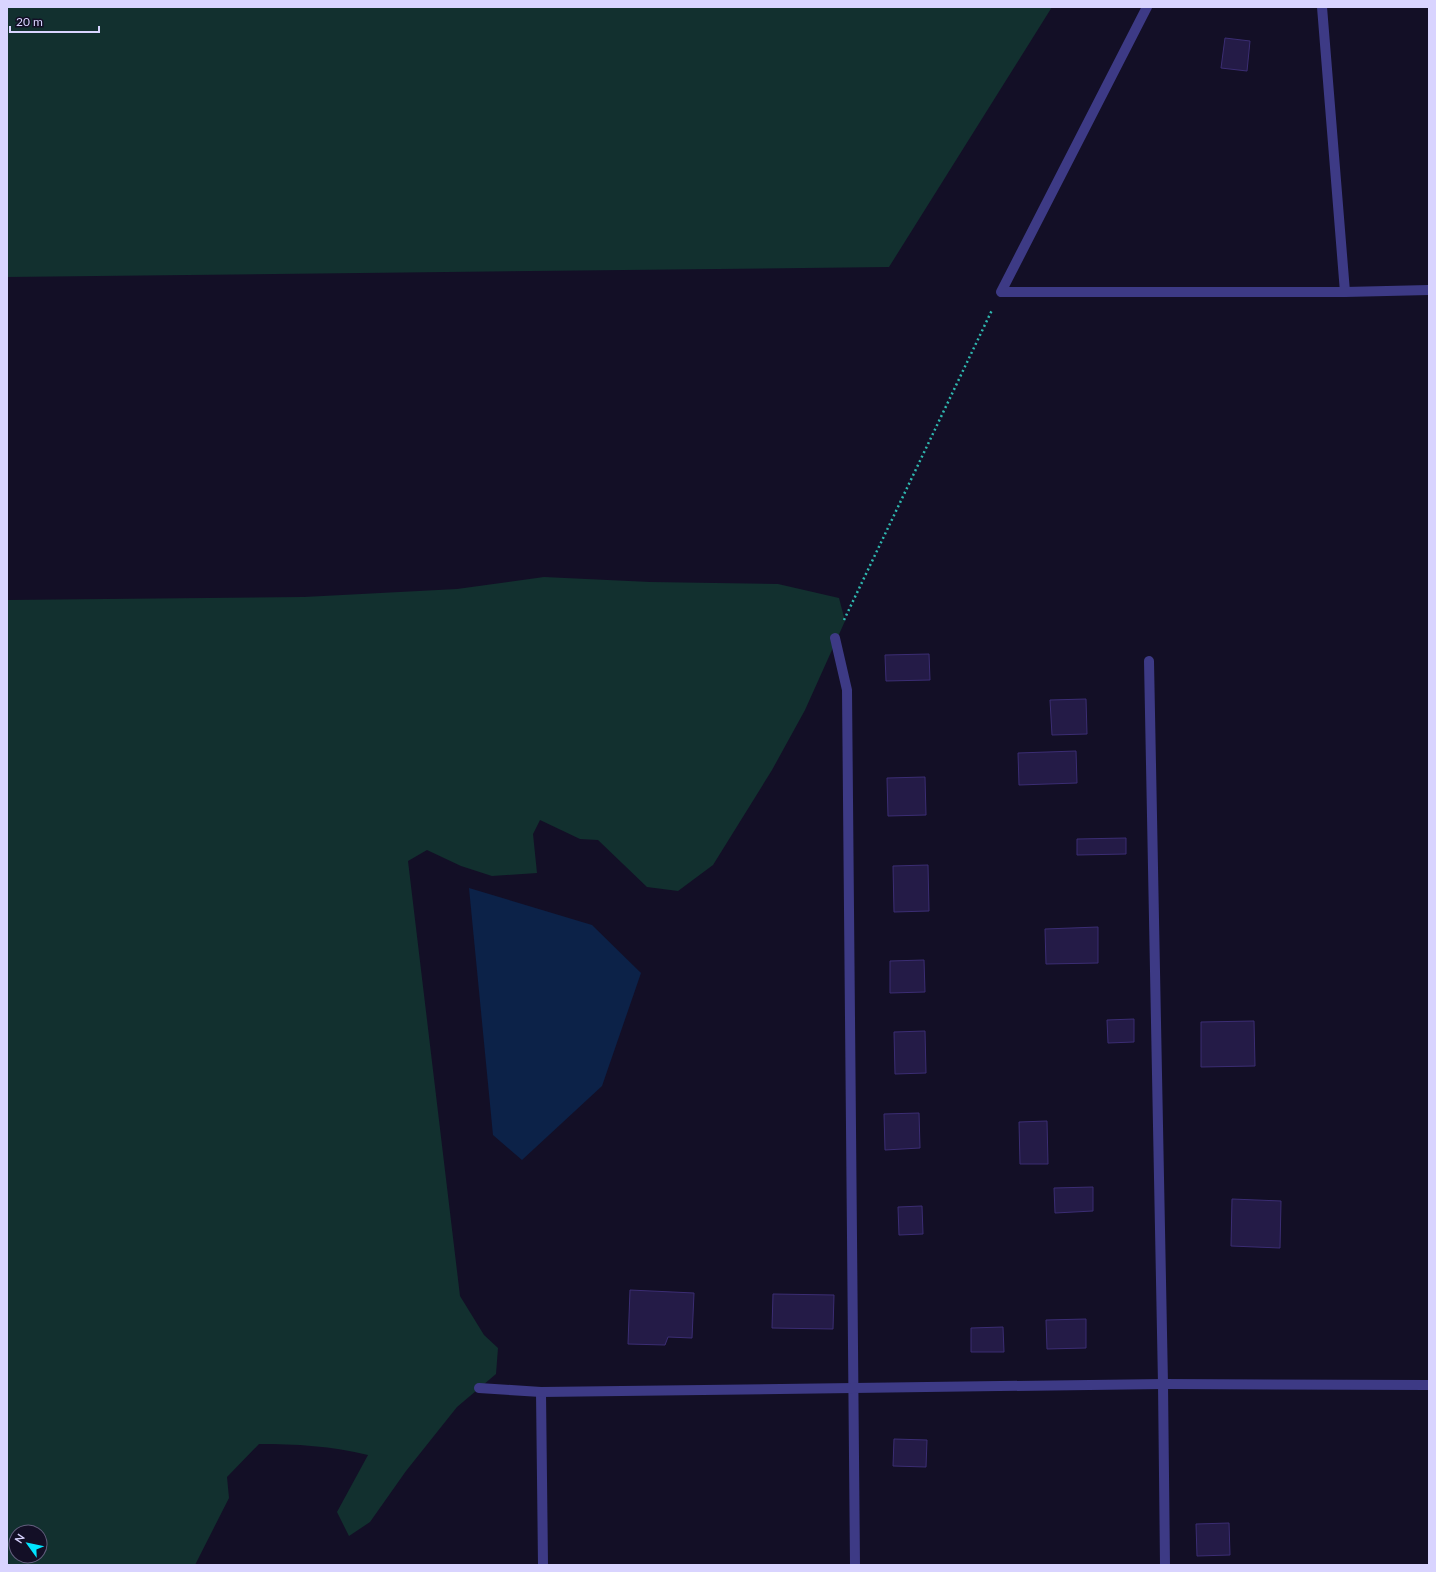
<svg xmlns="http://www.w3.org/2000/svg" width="1436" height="1572" font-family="Lato,sans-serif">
	<rect width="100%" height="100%" fill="#130f26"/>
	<!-- green -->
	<path fill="#12302f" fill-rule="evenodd" d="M7,7H1052L889,267L7,277Z
		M544,577L650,582L778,584L839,598L845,621L805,710L772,770L713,865L678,891L647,887L598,840L580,839L540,820L533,834L537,873L492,876L461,866L427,850L408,861L460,1296L484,1335L498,1348L496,1374L457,1407L406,1471L370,1522L349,1536L337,1512L368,1455C332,1446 296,1444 259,1444L227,1477L229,1498L195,1565H7V600L304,597L457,589ZM16,1532H40V1556H16Z"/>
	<!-- water -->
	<path fill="#0c2248" d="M469,888L592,925L641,973L602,1086L522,1160L493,1135Z"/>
	<!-- building -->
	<path fill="#241b47" stroke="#3b2d73" d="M1225,38L1250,41L1247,71L1221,68Z
		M929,654L930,680L886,681L885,655Z
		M1086,699L1087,734L1052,735L1050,700Z
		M1076,751L1077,783L1019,785L1018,753Z
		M925,777L926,815L888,816L887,778Z
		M1126,838V854L1077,855V839Z
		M928,865L929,911L894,912L893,866Z
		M1098,927V963L1046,964L1045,929Z
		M924,960L925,992L890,993V961Z
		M1134,1019V1042L1108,1043L1107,1020Z
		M1254,1021L1255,1066L1201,1067V1022Z
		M925,1031L926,1073L895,1074L894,1032Z
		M919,1113L920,1148L885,1150L884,1114Z
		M1047,1121L1048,1164H1020L1019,1122Z
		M1093,1187V1211L1055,1213L1054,1188Z
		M1232,1199L1281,1201L1280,1248L1231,1246Z
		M922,1206L923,1234L899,1235L898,1207Z
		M630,1290L694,1293L692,1338L668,1337L665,1345L628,1344Z
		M773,1294L834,1295L833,1329L772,1328Z
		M1086,1319V1348L1047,1349L1046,1320Z
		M1003,1327L1004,1352H971V1328Z
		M894,1439L927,1440L926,1467L893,1466Z
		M1229,1523L1230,1555L1197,1556L1196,1524Z"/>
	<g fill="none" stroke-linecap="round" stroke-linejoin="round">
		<!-- path -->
		<path stroke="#2fb8b0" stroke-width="2.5" stroke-dasharray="2 3" stroke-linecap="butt" d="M844,620L992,310"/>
		<!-- lane -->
		<path stroke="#3d3a85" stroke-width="10" d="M1322,7L1345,292
			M835,638L847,690L855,1565
			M1149,661L1163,1384L1165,1565
			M541,1392L543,1565"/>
		<!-- street -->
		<path stroke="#3d3a85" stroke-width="10" d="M1147,7L1001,292H1345L1429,290
			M479,1388L541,1392L1163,1384L1429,1385"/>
	</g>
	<!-- border -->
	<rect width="1436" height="1572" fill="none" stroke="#d9d4ff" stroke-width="16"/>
	<!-- north arrow -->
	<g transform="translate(28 1544) rotate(303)"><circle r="19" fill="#130f26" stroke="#625e7d"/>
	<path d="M0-3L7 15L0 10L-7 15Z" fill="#00e5ff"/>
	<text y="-6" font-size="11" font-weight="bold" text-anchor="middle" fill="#d9d4ff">N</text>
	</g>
	<!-- scale -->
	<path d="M10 26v6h89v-6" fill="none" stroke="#d9d4ff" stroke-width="2"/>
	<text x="16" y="26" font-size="12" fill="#d9d4ff" stroke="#130f26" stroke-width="3" paint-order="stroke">20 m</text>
</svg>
